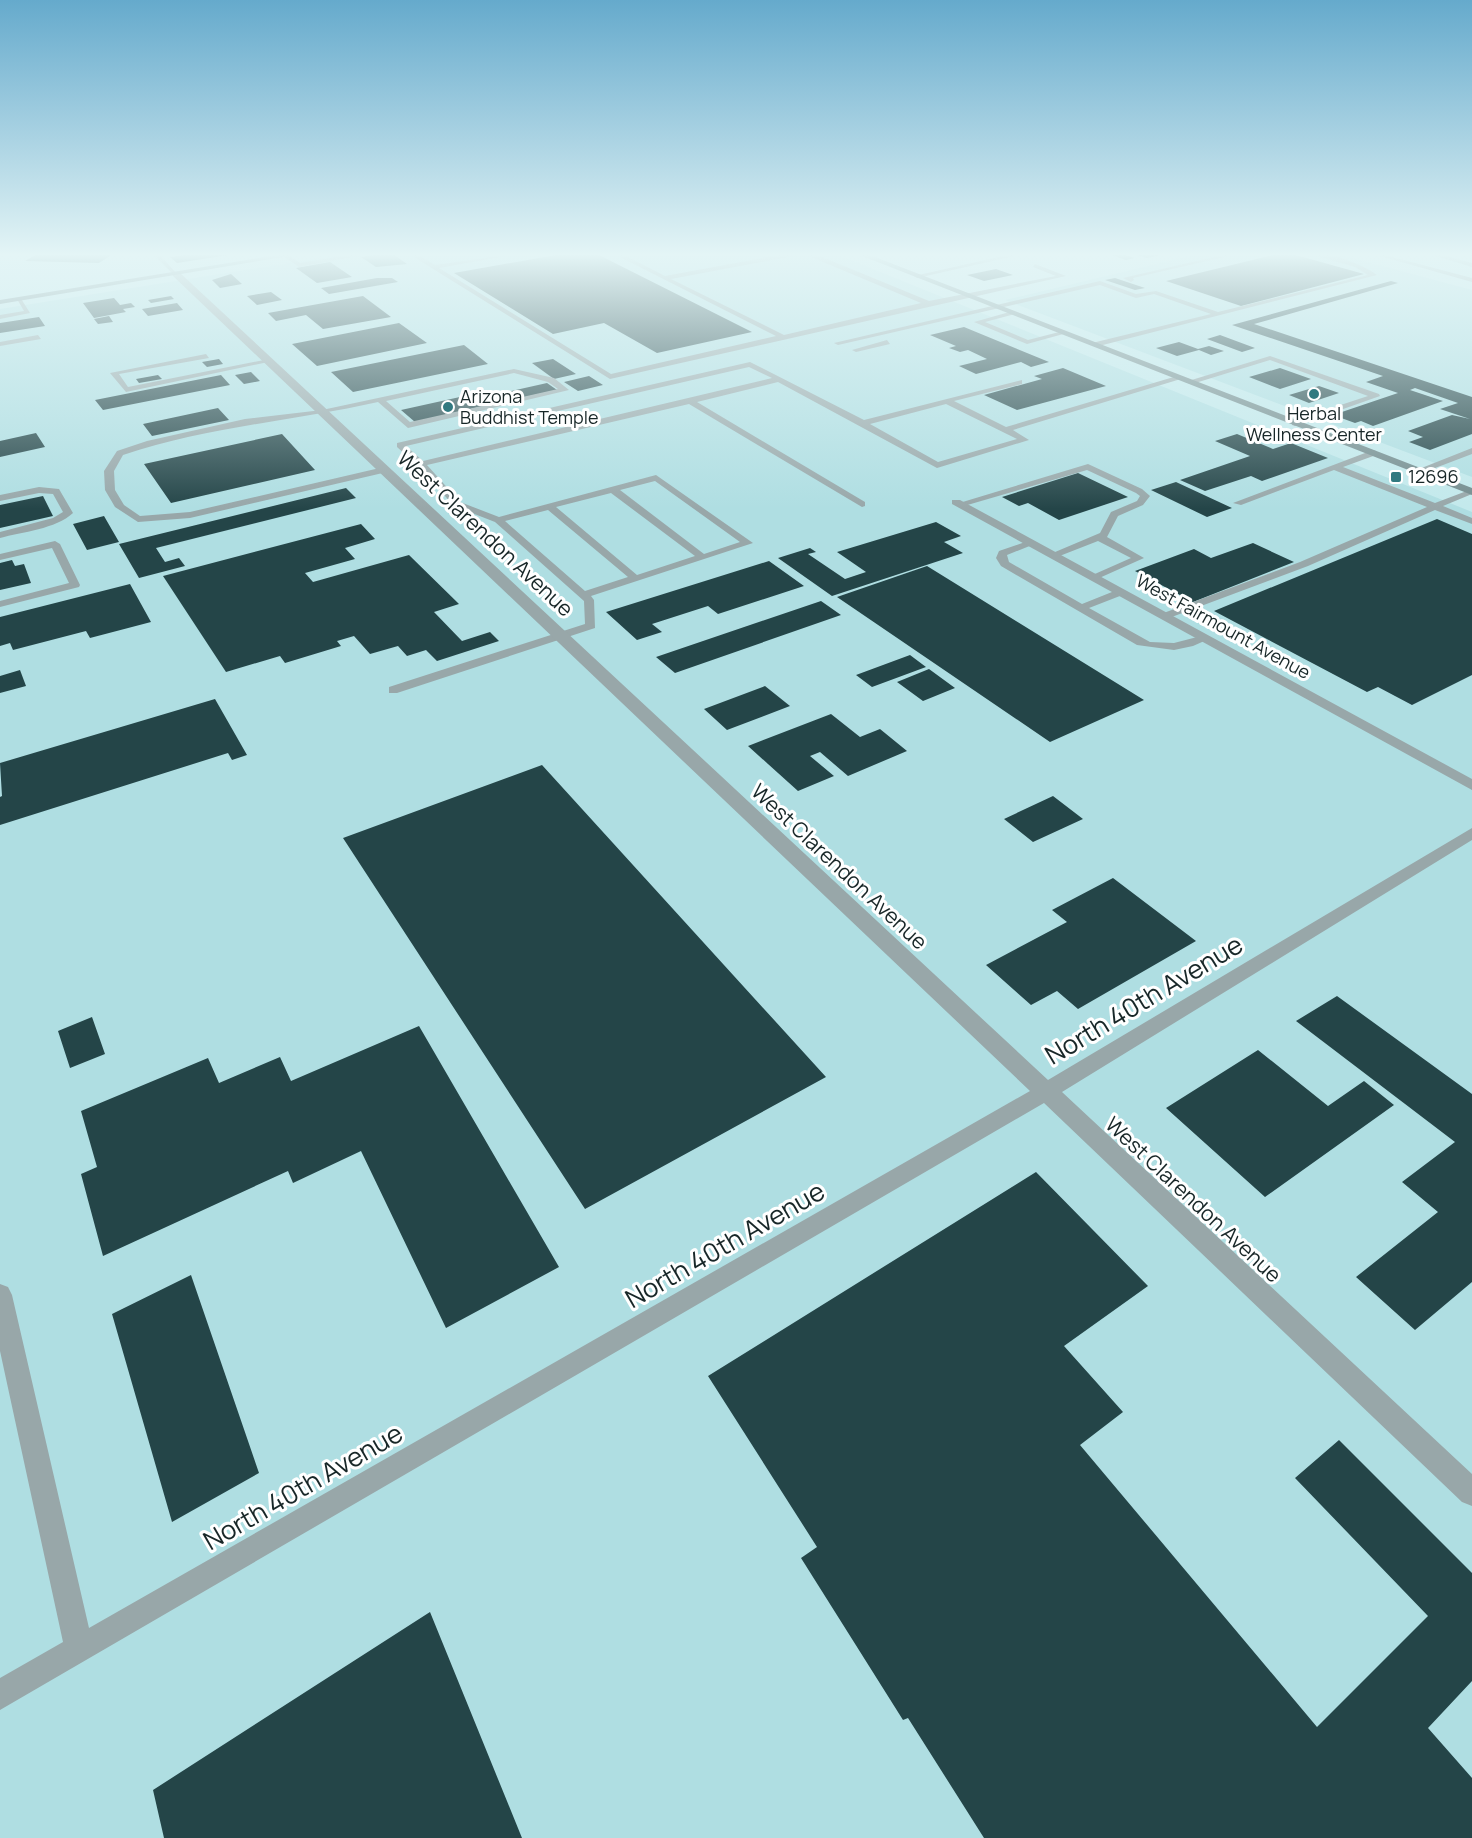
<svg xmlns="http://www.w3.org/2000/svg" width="1472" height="1838" font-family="Manrope,sans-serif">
	<rect width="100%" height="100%" fill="#c3e9ec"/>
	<!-- built -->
	<path fill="#afdee2" d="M359,252H831L1472,512V1838H0V309Z
		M1207,252H1330L1472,290V477L1005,300Z"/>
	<!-- building -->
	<path fill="#244548" d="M41,252L113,254L99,263L25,261Z
		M204,252H240L241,253L177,263L170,257Z
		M390,252L407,264L376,267L361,257Z
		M573,252H593L752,332L657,353L604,323L553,334L454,273Z
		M1103,252H1172V253L1147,258L1133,254L1126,255L1134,258L1126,260Z
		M1285,252L1364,274L1241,306L1166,281Z
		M330,262L352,277L317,283L296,268Z
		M996,269L1013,275L984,281L967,275Z
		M231,274L242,284L220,288L212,280Z
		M377,278H392L398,282L329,294L321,288Z
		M1115,278L1145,288L1135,290L1105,280Z
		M1391,281L1398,283L1254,324L1472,397V434L1430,450L1409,442L1423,437L1408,431L1452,415L1470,419L1440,409L1458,403L1415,388L1410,390L1443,401L1373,426L1361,421L1355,423L1333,415L1398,393L1366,382L1383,376L1232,325Z
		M271,292L282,300L257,305L247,296Z
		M171,296L174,299L151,303L148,300Z
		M363,296L391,317L323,329L306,315L276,321L268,313Z
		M114,298L120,305L131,303L135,307L123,309L126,312L94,318L83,303Z
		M177,303L183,310L148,316L142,309Z
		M109,316L113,322L98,324L94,319Z
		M39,317L45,326L0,333V323Z
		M399,323L427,343L317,366L292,344Z
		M964,327L1049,362L1031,367L1021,362L976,374L959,366L987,359L968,350L960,352L949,348L956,346L930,335Z
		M1220,335L1255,348L1242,352L1207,339Z
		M1179,342L1198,349L1209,346L1224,351L1211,355L1199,350L1177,356L1156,348Z
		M464,345L488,364L353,392L331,372Z
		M219,359L223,364L207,367L202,362Z
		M553,359L576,374L554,379L532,363Z
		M1063,368L1106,386L1017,410L984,395L1042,379L1034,376Z
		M1280,368L1311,379L1280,389L1249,377Z
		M251,372L260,381L244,384L235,375Z
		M158,375L162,379L139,383L136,379Z
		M221,375L230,385L103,410L95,400Z
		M589,376L603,385L578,391L564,382Z
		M547,383L557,390L512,400L502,393Z
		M1319,386L1339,393L1309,403L1289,395Z
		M478,393L492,404L415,422L401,410Z
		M218,408L229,420L152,436L143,424Z
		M36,433L45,447L0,457V441Z
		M282,434L315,470L171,503L144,464Z
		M1237,434L1273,449L1291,443L1328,458L1262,481L1251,476L1205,491L1180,480L1250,456L1215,441Z
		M1078,473L1128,497L1059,520L1028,503L1019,506L1002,497Z
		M1176,482L1232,508L1207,517L1151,490Z
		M346,488L356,498L156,548L165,562L179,558L185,566L139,578L119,544Z
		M43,496L53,516L0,528V505Z
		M104,516L119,542L87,550L73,524Z
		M1437,519L1472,534V675L1412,705L1378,687L1367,692L1214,611Z
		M936,522L961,536L944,542L963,553L832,596L778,558L810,548L816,552L808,554L845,579L866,572L837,552Z
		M361,524L375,539L345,548L355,559L305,573L313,582L409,555L459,604L434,612L462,641L490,632L499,641L437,661L426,650L407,656L398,646L370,654L354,636L337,641L341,646L285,663L280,656L226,672L163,576Z
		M1253,543L1294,562L1193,602L1135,571L1194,549L1211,558Z
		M12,560L15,566L24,564L31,583L0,590V563Z
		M769,561L804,586L718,614L708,606L652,624L662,632L637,640L606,612Z
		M927,566L1144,700L1050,742L837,597Z
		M130,584L151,622L90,638L86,631L13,650L10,643L0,646V617Z
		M821,601L841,615L675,673L656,657Z
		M910,655L926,667L872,687L856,675Z
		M929,669L955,688L923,701L897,682Z
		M20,670L26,686L0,693V676Z
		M765,686L790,706L727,730L704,709Z
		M215,699L247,755L232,760L228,753L0,825V797L2,796L0,763Z
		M831,714L860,737L880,729L907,751L848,776L820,752L810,756L834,776L798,791L748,746Z
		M542,765L826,1077L585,1209L343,838Z
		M1053,796L1083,819L1033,842L1004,819Z
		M1113,878L1196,941L1078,1009L1057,991L1031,1005L986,965L1067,922L1052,910Z
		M1337,996L1472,1094V1282L1415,1330L1356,1277L1438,1212L1402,1182L1455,1142L1296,1021Z
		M92,1017L105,1054L70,1068L58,1031Z
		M419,1026L559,1267L446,1328L361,1151L293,1183L288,1171L103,1256L81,1174L97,1167L81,1111L208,1058L219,1083L280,1057L291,1081Z
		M1258,1050L1328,1106L1364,1081L1394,1105L1265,1197L1166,1108Z
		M1036,1172L1148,1286L1064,1346L1123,1412L1080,1445L1317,1727L1428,1616L1295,1478L1339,1440L1472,1573V1681L1428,1728L1472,1778V1838H984L908,1718L903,1720L801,1558L817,1547L708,1376Z
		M191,1275L259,1473L172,1522L112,1314Z
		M430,1612L522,1838H164L153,1790Z"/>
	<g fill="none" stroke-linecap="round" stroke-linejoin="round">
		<!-- service -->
		<path fill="#98a7a9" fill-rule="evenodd" d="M151,252H157L178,275H174Z
			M366,252H379L299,267L283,256L288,255L300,263Z
			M406,252H413L435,265L528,252L439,268L611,374L776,336L618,256L620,253L665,276L795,252H810L929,301L1056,276L1033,267L1035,264L1066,276L610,379ZM804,254L921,303L784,335L671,279Z
			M1021,252H1032L917,278L914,276Z
			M1236,252H1246L1133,278L1134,280L1131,282L1123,278Z
			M1303,252C1325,251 1359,262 1377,275L1095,347L1092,343L1211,314L1154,294L1136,298L1100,285L838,345L834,343L1100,281L1136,294L1156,291L1218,312L1368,275L1355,267Z
			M1373,252L1472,278V282L1373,254Z
			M1422,252H1431L1472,263V267Z
			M1461,252H1472V256L1462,253Z
			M20,297L30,313L0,319V315L24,311L17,299Z
			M1013,311L1015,314L985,322L1028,340L1063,331L1067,333L1027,344L974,322Z
			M38,335L41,339L0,346V342Z
			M887,340L890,344L856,352L852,350Z
			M206,354L209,358L119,374L128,387L269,359L273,361L126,392L110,373Z
			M1270,356L1379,394L1380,396L1295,426L1292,425V421L1368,396L1270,360L1192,384L1185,382Z
			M750,362L864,420L1022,380V384L954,401L1006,427L1177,376L1184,378L1013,430L1029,440L937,468L778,382L697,402L865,502V506L862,507L689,404L427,465L460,502L499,517L656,475L753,543L591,596L594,600L595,628L397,693H389V687L585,624L584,601L495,522L454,506L418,466L397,447V443ZM749,367L772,378L423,461L406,446ZM946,404L1017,439L938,462L870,424ZM655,481L740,542L704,554L620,490ZM611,493L695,556L637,575L556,507ZM548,510L628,577L585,591L505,521Z
			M514,369L554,378L569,390L408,428L378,402C293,421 206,427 123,455L114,471L115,490L124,505L140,516L190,512L384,467L389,470L387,472L190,518L138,522L115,507L105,490L104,471L117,451L147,441L245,419L322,410ZM514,373L548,382L558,389L410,422L386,401Z
			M1472,448V454L1422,473L1414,471Z
			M1373,450L1376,451V455L1343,467L1435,503L1472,489V494L1443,506L1472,518V524L1435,510L1308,566L1169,618H1161V614L1300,562L1427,507L1334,470L1241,505L1233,503Z
			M1088,464L1142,489L1150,496L1143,505L1118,516L1107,537L1144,558L1097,579L1088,577L1131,558L1098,541L1057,557L1048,555L1100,533L1111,512L1137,501L1140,496L1136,493L1087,470L964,506L956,504Z
			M39,487L59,489L73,513C56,529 22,532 0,538V532L53,518L63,512L53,494L39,493L0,501V495Z
			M55,541L60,544L80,585L79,587L0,607V601L69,583L52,548L0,560V554Z
			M1028,541L1037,543L1007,555L1009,562L1082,604L1117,590H1125V594L1089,608L1150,642L1174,643L1205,635L1211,638L1193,646L1174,650L1137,645L1001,566L996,558L999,551Z"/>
		<!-- minor -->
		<path fill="#98a7a9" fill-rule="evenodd" d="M173,272H179L1048,1080L1472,828V840L1062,1092L1472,1474V1506L1462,1502L1044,1103L0,1710V1678L63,1642L0,1351V1284L8,1287L12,1295L89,1628L1030,1091L173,276Z
			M952,500H960L1472,779V790L952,504Z"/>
		<!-- secondary -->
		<path fill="#748c8e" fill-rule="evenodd" d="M296,252H313L0,304V300Z
			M852,252H862L1472,488V495Z"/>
	</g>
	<!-- sky -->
	<linearGradient id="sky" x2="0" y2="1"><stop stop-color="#65aacc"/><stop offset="0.5" stop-color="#e4f5f6"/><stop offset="1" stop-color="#e4f5f6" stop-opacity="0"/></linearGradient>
	<rect width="1472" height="509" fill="url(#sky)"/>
	<!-- markers -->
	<g fill="#317980" stroke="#fff" stroke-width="2">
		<circle cx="1314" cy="394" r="6"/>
		<circle cx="448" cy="407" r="6"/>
		<rect x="1390" y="471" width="12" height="12" rx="3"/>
	</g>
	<g text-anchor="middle" stroke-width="6" stroke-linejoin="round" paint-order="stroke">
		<!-- far-poi labels -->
		<g font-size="18" fill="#182728" stroke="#fff" text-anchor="start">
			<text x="460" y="403">Arizona<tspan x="460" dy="21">Buddhist Temple</tspan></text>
			<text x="1314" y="420" text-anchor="middle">Herbal<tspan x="1314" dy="21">Wellness Center</tspan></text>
			<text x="1408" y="483">12696</text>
		</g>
		<!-- far-street labels -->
		<g font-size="18" fill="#182728" stroke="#fff">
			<text transform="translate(1223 627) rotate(29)" y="6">West Fairmount Avenue</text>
		</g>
		<!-- street labels -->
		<g font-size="21" fill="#182728" stroke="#fff">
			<text transform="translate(485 534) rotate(43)" y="7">West Clarendon Avenue</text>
			<text transform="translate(839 867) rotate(43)" y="7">West Clarendon Avenue</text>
			<text transform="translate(1193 1200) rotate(43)" y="7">West Clarendon Avenue</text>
		</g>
		<!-- near-street labels -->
		<g font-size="26" fill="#182728" stroke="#fff">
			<text transform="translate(1144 1000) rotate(-31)" y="9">North 40th Avenue</text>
			<text transform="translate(725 1245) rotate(-30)" y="9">North 40th Avenue</text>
			<text transform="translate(303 1487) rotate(-30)" y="9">North 40th Avenue</text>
		</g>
	</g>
</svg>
